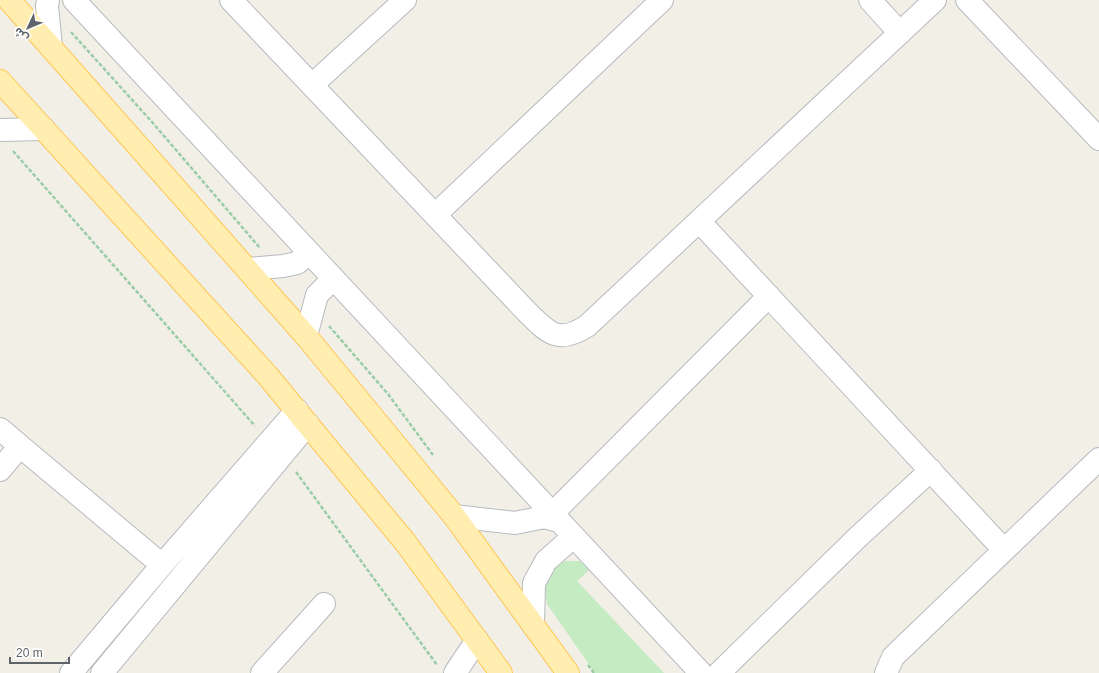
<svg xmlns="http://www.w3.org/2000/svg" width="1099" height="673" font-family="Helvetica,'Noto Sans Arabic',sans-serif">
	<rect width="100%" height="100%" fill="#f2efe7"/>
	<!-- green -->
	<path fill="#c4ebc2" d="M565,561H580L589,570L577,581L664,673H595L547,604L544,587L552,571Z"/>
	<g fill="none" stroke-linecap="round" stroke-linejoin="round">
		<defs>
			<path id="street" d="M48,0L47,6L51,47
				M74,0L701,673
				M231,0L528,313C549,334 559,344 587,326L935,0
				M870,0L900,33
				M967,0L1099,139
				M312,85L405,0
				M0,130L44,129
				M435,215L662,0
				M699,221L1004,550
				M248,269L283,266L297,263L309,253
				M306,336L317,295L333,279
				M0,429L20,446
				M0,470L20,446L162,565
				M552,514L769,296
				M454,516L515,523L544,517L558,521
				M533,625L534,583L546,561L573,537
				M71,673L162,565L297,410
				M102,673L308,424
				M262,673L324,604
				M455,673L477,640
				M719,673L858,537L931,470
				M886,673L893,657L1099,459"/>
			<path id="primary" d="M9,0L306,336L454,516L568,673
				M0,81L267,375L405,542L501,673"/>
		</defs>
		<!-- street casing -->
		<use href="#street" stroke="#b7babf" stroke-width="24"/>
		<!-- primary casing -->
		<use href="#primary" stroke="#fec654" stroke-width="24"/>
		<!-- path -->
		<path stroke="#9acda6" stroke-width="2.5" stroke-dasharray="4 2" stroke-linecap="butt" d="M71,32L152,122L260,248
			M13,151L255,426
			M329,326L388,394L433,455
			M296,472L437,665
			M588,665L594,673"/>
		<!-- street -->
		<use href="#street" stroke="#fff" stroke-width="22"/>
		<!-- primary -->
		<use href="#primary" stroke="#ffeeaf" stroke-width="22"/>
	</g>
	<!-- north arrow -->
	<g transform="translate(28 28) rotate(226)" stroke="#ffffff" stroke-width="3" paint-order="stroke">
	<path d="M0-3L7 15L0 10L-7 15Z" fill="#5e6369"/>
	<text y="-6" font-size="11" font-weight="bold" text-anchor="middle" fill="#5e6369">ش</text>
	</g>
	<!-- scale -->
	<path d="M10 657v6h59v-6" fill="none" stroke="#5e6369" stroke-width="2"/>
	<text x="16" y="657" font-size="12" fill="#5e6369" stroke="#ffffff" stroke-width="3" paint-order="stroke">20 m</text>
</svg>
